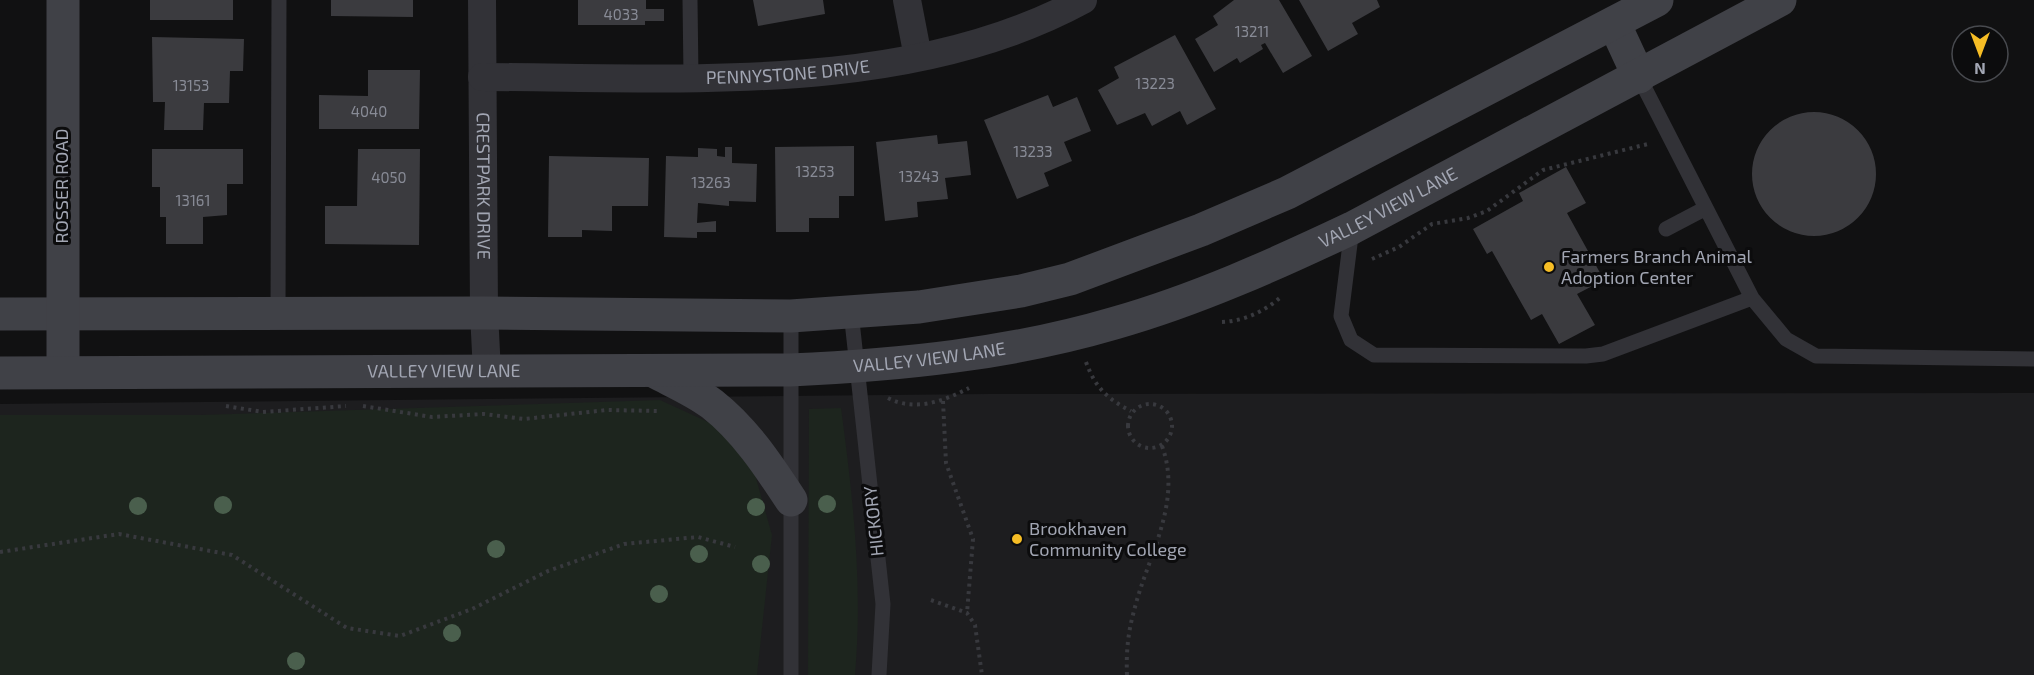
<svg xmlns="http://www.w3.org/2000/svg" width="2034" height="675" font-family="'Exo 2',sans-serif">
	<rect width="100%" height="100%" fill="#111112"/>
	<!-- built -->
	<path fill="#1d1d1f" d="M2034,393V675H0V404L988,394Z"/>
	<!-- green -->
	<path fill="#1d251e" d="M660,400L745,439L772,535L757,675H0V415H201Z
		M841,408C853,497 863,585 855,675H808L809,409Z"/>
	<!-- building -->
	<path fill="#3b3b3f" d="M150,0H233V20H150Z
		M331,0H413V17L331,16Z
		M578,0H646V9H664V21H645V25H578Z
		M753,0H823L825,14L758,26Z
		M1234,0H1279L1312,56L1283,73L1265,43L1261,45L1263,49L1240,63L1237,58L1214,72L1195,39L1218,25L1213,16Z
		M1299,0H1377L1380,7L1352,23L1358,34L1328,51Z
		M1175,35L1216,109L1187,125L1180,111L1152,126L1145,113L1117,125L1098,90L1119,78L1114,67Z
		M152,37L244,39L243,71H230L229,103H204L203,130H164L165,102H153Z
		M368,70H420L419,129H319V95L368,96Z
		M1048,95L1053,107L1077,97L1091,131L1064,142L1072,161L1044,173L1049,186L1017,199L984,120Z
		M1752 174a62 62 0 1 1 124 0a62 62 0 1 1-124 0Z
		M937,135L938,144L967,141L971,175L945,178L948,199L917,202L918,217L885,221L876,142Z
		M854,146V196H839V218H809V232H776L775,147Z
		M725,147H732V163L757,164L756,202L729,201V206L698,203L697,223L716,221V232H697V238L664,237L666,156L698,157V148L717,149V156L725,157Z
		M152,149H243V184H227V215L203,217V244H166V217H160V187H152Z
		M358,149H420L419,245L325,244V206H357Z
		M549,156L649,158L648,206H612V231L582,230V237H548Z
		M1566,167L1586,203L1567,213L1604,280L1577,294L1595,325L1559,344L1542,314L1531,320L1492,251L1487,254L1473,229L1523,201L1519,193Z"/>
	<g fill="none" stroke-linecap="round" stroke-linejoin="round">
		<!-- path -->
		<path stroke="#38393e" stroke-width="4" stroke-dasharray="3 4.5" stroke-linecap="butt" d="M1372,259L1399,247L1432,224L1468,218L1487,211L1543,170L1648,144
			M1222,322C1245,321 1265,311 1282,296
			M1086,362C1095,387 1107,399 1131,411
			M888,398C915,412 944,401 969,388
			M943,401L946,463L973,539L967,613
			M1128 426a22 22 0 1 1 44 0a22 22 0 1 1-44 0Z
			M226,406L263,412L346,406
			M363,406L432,417L484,414L524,419L607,410L659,411
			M0,552L119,534L232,555L347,628L400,636L472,609L548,571L624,544L698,537L735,547
			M931,600L967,613L975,625L982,675
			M1127,675C1126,653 1128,632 1134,611C1147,557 1183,503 1162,446"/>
		<!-- lane -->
		<path stroke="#323237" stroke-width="15" d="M690,0L691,76
			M1639,77L1752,298L1786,339L1816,356L2034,359
			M1352,228L1341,316L1351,340L1374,355L1586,356L1603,354L1752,298
			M1666,229L1706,208
			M851,312L883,604L879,675
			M278,313L279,0
			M791,316V675"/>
		<!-- street -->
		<g stroke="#323237" stroke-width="28">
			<path id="s1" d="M482,0L484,313L487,372"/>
			<path d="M907,0L918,57"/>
			<path id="s2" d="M482,77C677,77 907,96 1083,0"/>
		</g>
		<!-- secondary -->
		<g stroke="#404147" stroke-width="33">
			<path d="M1614,23L1639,77"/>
			<path d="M0,314L484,313L791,316L919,307L1021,291L1070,279L1201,230L1287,193L1657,0"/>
			<path d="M63,372V0"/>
			<path d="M655,372C674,382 695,391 712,404C745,430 768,465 791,500"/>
			<path id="s3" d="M0,373L790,370C900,365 1010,354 1115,323C1196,300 1276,264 1352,228L1780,0"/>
		</g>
	</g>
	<!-- trees -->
	<g fill="#4a5f4d">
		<circle cx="827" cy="504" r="9"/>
		<circle cx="223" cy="505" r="9"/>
		<circle cx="138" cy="506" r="9"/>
		<circle cx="756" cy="507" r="9"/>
		<circle cx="496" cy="549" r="9"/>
		<circle cx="699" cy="554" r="9"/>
		<circle cx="761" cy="564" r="9"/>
		<circle cx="659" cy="594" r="9"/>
		<circle cx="452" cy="633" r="9"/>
		<circle cx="296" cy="661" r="9"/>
	</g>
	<!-- markers -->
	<g fill="#f6bd25" stroke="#0c0c0d" stroke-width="2">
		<circle cx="1549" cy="267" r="6"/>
		<circle cx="1017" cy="539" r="6"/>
	</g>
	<g text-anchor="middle" stroke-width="6" stroke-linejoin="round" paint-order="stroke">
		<!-- number labels -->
		<g font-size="15" fill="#888b96">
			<text x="621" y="20">4033</text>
			<text x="1252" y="37">13211</text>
			<text x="1155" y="89">13223</text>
			<text x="191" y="91">13153</text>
			<text x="369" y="117">4040</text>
			<text x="1033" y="157">13233</text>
			<text x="815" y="177">13253</text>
			<text x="919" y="182">13243</text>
			<text x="389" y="183">4050</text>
			<text x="711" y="188">13263</text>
			<text x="193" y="206">13161</text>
		</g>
		<!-- street labels -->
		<g font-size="18" fill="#a2a6b3" stroke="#0c0c0d">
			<text dy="6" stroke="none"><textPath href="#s2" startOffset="306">PENNYSTONE DRIVE</textPath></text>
			<text transform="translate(62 186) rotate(-90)" y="6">ROSSER ROAD</text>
			<text dy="6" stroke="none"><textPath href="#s1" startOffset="186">CRESTPARK DRIVE</textPath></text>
			<text dy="6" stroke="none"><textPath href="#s3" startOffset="1416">VALLEY VIEW LANE</textPath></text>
			<text dy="6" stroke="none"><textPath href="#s3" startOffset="930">VALLEY VIEW LANE</textPath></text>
			<text dy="6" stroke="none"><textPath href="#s3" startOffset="444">VALLEY VIEW LANE</textPath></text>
			<text transform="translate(874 521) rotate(-96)" y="6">HICKORY</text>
		</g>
		<!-- poi labels -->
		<g font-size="18" fill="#a2a6b3" stroke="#0c0c0d" text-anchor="start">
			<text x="1561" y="263">Farmers Branch Animal<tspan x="1561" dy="21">Adoption Center</tspan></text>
			<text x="1029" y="535">Brookhaven<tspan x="1029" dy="21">Community College</tspan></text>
		</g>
	</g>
	<!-- north arrow -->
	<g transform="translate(1980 54) rotate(180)"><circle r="28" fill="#0c0c0d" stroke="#484a4f" stroke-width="1.5"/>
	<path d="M0-4.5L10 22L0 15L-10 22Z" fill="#f6bd25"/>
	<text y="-9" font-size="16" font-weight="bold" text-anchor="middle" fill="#a2a6b3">N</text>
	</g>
</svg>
